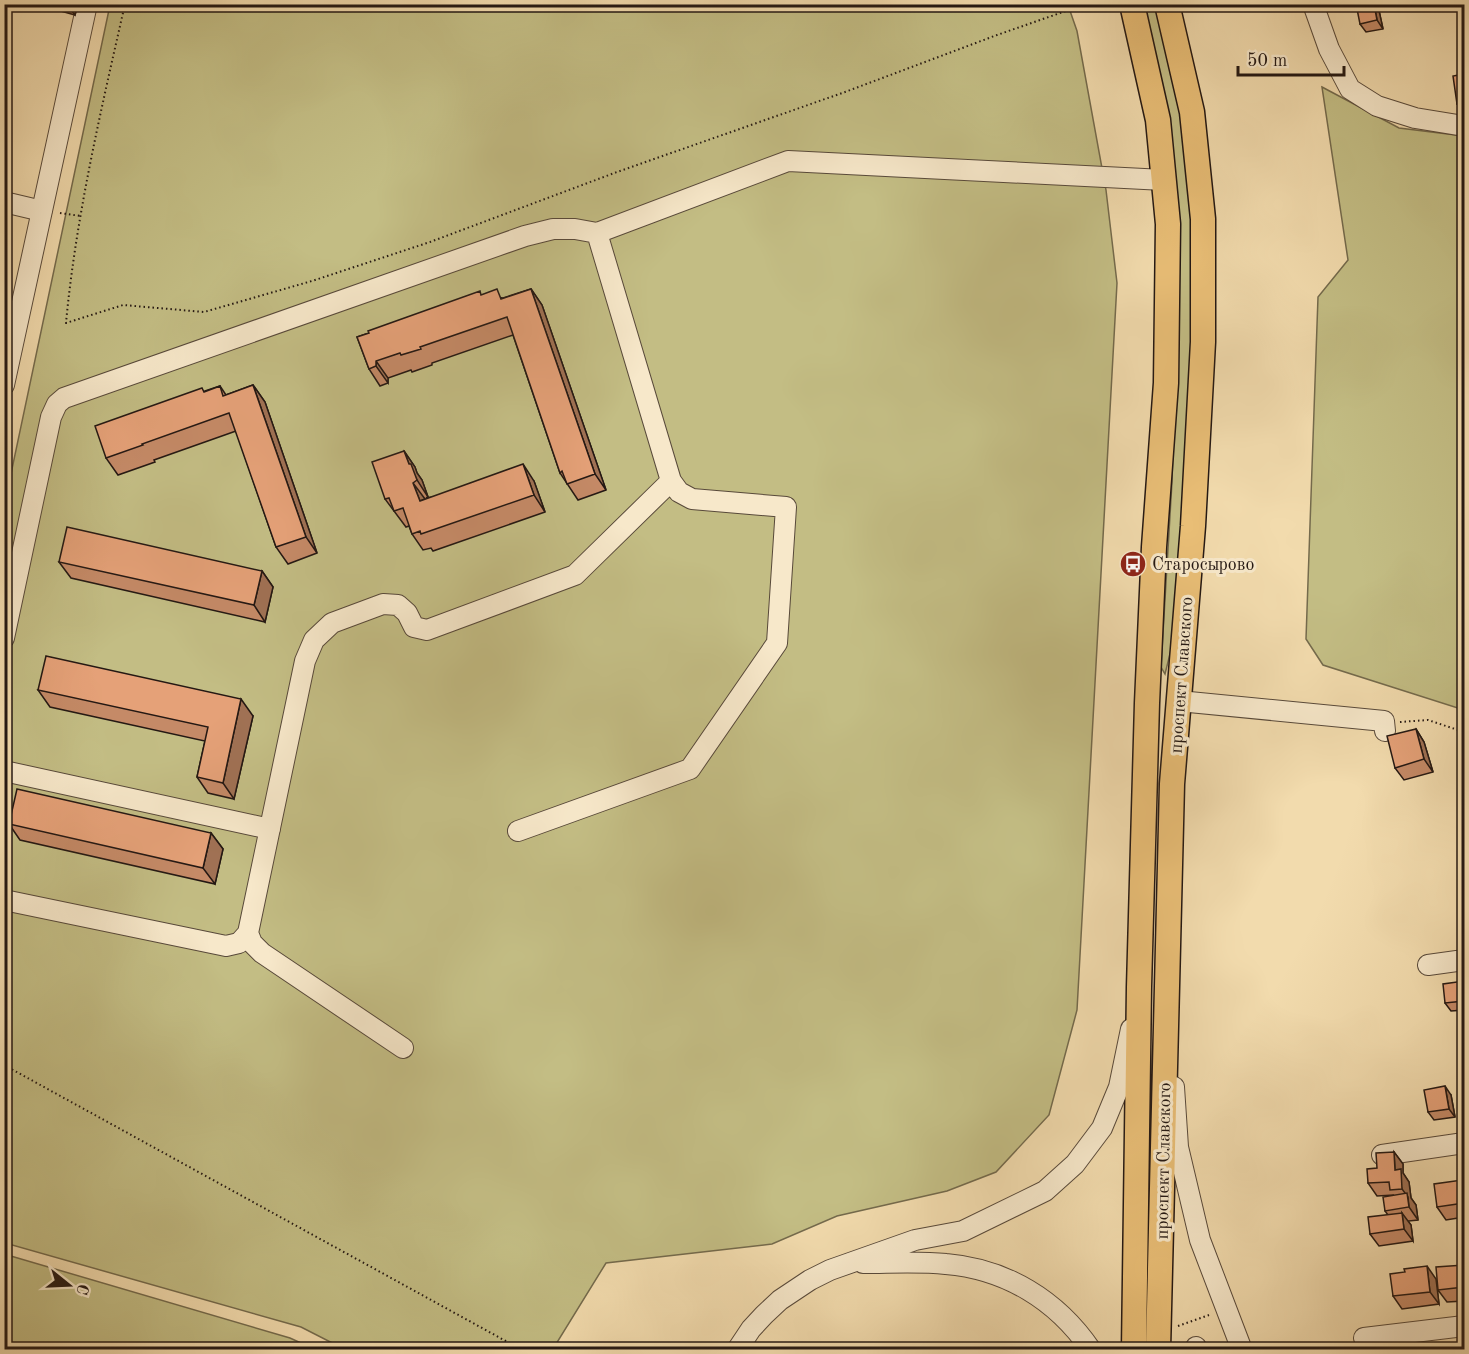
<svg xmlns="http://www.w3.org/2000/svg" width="1469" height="1354" font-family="'Old Standard TT',serif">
	<rect width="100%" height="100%" fill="#f2dbad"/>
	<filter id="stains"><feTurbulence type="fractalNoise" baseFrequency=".00333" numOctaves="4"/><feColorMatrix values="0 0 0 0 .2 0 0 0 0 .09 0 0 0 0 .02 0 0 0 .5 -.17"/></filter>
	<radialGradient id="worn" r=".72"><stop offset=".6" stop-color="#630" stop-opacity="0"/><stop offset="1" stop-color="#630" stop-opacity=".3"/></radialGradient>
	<!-- green -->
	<path fill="#c3bd84" stroke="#746a4c" stroke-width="1.5" d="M110,5H1068L1077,31L1106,190L1117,283L1077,1010L1049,1115L996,1172L947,1191L837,1216L772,1244L606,1263L553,1349H344L301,1327L5,1243V502Z
		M1139,5H1157L1180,114L1192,220L1193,294L1185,485L1171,650L1165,674L1161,667L1172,482L1175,383Z
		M1322,87L1399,128L1464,136V710L1323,665L1306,639L1318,297L1348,260Z
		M4,1254L290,1338L314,1349H5Z"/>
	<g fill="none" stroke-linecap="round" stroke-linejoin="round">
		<defs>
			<path id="minor" d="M1313,4L1329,49L1350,89L1377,106L1415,118L1464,126
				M4,202L42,211
				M4,385L87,4
				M4,638L51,417L57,404L64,398L525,236L553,229H575L597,233L788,161L1164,180
				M1179,701L1384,721L1385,731
				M4,771L270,829
				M518,831L690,769L777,643L786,507L692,499L679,492L671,481
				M4,900L226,946L239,943L248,933L305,661L314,640L332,623L383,604L398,605L407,613L414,627L427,630L575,575L671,481L597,233
				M248,933L252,943L262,953L403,1048
				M1428,965L1464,960
				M1174,1087L1178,1147L1200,1240L1242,1350
				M1382,1155L1464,1143
				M863,1263C890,1263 919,1261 946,1264C1006,1269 1057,1300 1091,1350
				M1364,1338L1464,1326
				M1196,1347L1197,1350
				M737,1350L751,1329L764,1315L780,1300L810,1280L830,1270L915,1240L963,1231L1045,1191L1075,1164L1102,1128L1119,1087L1131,1029"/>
			<path id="major" d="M1132,4L1158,120L1168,224L1166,383L1154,547L1147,703L1139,987L1134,1350
				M1158,1350L1172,784L1193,526L1203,342V219L1192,112L1167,4"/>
		</defs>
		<!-- minor casing -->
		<use href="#minor" stroke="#58493a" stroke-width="22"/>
		<!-- major casing -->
		<use href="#major" stroke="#241813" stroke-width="27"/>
		<!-- path -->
		<path stroke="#241813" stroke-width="2" stroke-dasharray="1.5 3" stroke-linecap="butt" d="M125,4C101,110 76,216 66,323L123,305L204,312L312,281L430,242L617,172L845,92L997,35L1086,4
			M60,213L81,216
			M1400,722L1428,720L1458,730L1464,736
			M4,1065L522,1350
			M1178,1326L1209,1315"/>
		<!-- minor -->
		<use href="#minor" stroke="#f7e8ca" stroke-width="20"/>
		<!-- major -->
		<use href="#major" stroke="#e9be76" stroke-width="24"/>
	</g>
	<!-- wall -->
	<path fill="#c58a67" stroke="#241813" stroke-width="1.5" d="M78,4L75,15L61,11L58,7Z
		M1378,6L1383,29L1366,32L1360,24Z
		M1464,74V112H1463L1457,104Z
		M531,289L542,305L606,490L578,500L560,473L513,335L432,363V365L412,372L411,370L388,378V383L380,386L369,369L357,337L482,295L503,298Z
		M253,385L265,402L317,553L288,564L276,547L236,431L154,460L155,462L118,475L106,458L205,391L220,386L226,395Z
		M404,451L415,467L417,473L422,480L428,497L426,498L534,481L545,512L433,551L431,548L423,550L412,534L409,526L406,527L385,499Z
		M59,562L262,571L273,587L265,622L71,578Z
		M38,690L253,716L234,799L208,793L197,777L205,741L50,707Z
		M1416,729L1424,742L1433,772L1404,780L1395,768Z
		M9,824L211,833L223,849L215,884L20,840Z
		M1464,981V1010L1451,1011L1445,1003Z
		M1451,1095L1455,1117L1434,1120L1428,1112Z
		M1394,1152L1403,1164V1173L1409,1182L1411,1198L1416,1205L1418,1220L1408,1221L1411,1225L1413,1241L1379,1246L1370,1234L1388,1215L1385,1211L1393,1195L1377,1196L1368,1183L1377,1168Z
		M1464,1183V1217L1446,1220L1437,1207Z
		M1464,1265V1301L1447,1302L1438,1290Z
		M1405,1272L1436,1279L1439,1304L1402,1309L1393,1296Z"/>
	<!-- shaded-wall -->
	<path fill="#a07154" stroke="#241813" stroke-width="1.5" d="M74,4H78L75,15L72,11Z
		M1374,4H1377L1378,6L1383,29L1377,20Z
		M531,289L542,305L606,490L595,474Z
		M376,361L388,378V383L376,366Z
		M253,385L265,402L317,553L306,537Z
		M404,451L415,467L417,473L422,480L428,497L417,480L409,464Z
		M523,464L534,481L545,512L534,495Z
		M413,483L425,499L420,501Z
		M262,571L273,587L265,622L254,605Z
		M241,699L253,716L234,799L223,783Z
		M1416,729L1424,742L1433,772L1424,759Z
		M211,833L223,849L215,884L203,868Z
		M1445,1086L1451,1095L1455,1117L1449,1109Z
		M1394,1152L1403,1164V1173L1409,1182L1411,1198L1416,1205L1418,1220L1409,1207L1408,1197L1402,1189L1395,1170Z
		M1402,1213L1411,1225L1413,1241L1404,1229Z
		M1427,1266L1436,1279L1439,1304L1430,1292Z"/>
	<!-- building -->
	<path fill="#e5a178" stroke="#241813" stroke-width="1.5" d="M59,4H74L72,11L58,7Z
		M1356,4H1374L1377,20L1360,24Z
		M1464,74V103L1457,104L1453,76Z
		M497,289L501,299L531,289L595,474L567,484L562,471L560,473L507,317L420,347L421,349L401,355L400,353L376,361V366L369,369L357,337L369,333L368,331L480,291L481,295Z
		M253,385L306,537L276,547L229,413L142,444L143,445L106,458L95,426L202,388L204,392L220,386L223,396Z
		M404,451L409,464H411L417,480L413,483L420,501L523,464L534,495L421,534L420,531L412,534L403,508L394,511L389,498L385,499L372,462Z
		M67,527L262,571L254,605L59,562Z
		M46,656L241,699L223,783L197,777L208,727L38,690Z
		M1416,729L1424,759L1395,768L1387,736Z
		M17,789L211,833L203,868L9,824Z
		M1464,981V1001L1445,1003L1443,984Z
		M1445,1086L1449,1109L1428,1112L1424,1090Z
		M1394,1152L1395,1170L1401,1169L1402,1189L1390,1190L1389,1182L1368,1183L1367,1169L1377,1168L1376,1153Z
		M1462,1180L1464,1193V1203L1437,1207L1434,1184Z
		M1407,1193L1409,1207L1385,1211L1383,1197Z
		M1402,1213L1404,1229L1370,1234L1368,1217Z
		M1464,1265V1287L1438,1290L1436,1267Z
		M1427,1266L1430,1292L1393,1296L1390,1274L1405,1272L1404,1269Z
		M1464,1345V1350H1458L1457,1346Z"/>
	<!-- icons -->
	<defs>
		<symbol id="bus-disc" viewBox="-11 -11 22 22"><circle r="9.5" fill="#8f2418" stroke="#f7e8ca"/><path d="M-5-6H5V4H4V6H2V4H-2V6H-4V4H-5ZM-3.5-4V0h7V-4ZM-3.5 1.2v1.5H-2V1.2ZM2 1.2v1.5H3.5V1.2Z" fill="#fff"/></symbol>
	</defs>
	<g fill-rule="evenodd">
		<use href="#bus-disc" x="1118" y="549" width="30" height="30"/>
	</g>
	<g text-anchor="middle" stroke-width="6" stroke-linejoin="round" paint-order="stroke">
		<!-- poi labels -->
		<g font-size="18" fill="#241813" stroke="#f7e8ca" text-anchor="start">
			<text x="1152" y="570">Старосырово</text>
		</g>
		<!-- street labels -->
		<g font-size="18" fill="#241813" stroke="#f7e8ca">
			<text transform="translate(1181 675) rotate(-86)" y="6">проспект Славского</text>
			<text transform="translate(1163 1161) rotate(-89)" y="6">проспект Славского</text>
		</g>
	</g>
	<!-- margin -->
	<rect width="1469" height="1354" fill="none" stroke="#f2dbad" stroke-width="24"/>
	<rect x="6" y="6" width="1457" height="1342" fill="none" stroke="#241813" stroke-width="3"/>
	<rect x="12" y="12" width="1445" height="1330" fill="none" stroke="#241813" stroke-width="1.5"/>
	<!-- north arrow -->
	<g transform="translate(69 1285) rotate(108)" stroke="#f7e8ca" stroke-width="4.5" paint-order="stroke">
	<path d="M0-4.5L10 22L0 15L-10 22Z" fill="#241813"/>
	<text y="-9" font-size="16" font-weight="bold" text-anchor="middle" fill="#241813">С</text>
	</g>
	<!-- scale -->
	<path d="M1238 66v9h106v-9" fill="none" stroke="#241813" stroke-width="3"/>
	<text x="1247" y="66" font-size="18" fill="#241813" stroke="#f7e8ca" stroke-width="4.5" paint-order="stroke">50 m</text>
	<rect width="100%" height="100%" filter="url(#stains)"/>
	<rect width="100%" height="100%" fill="url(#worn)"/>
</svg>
